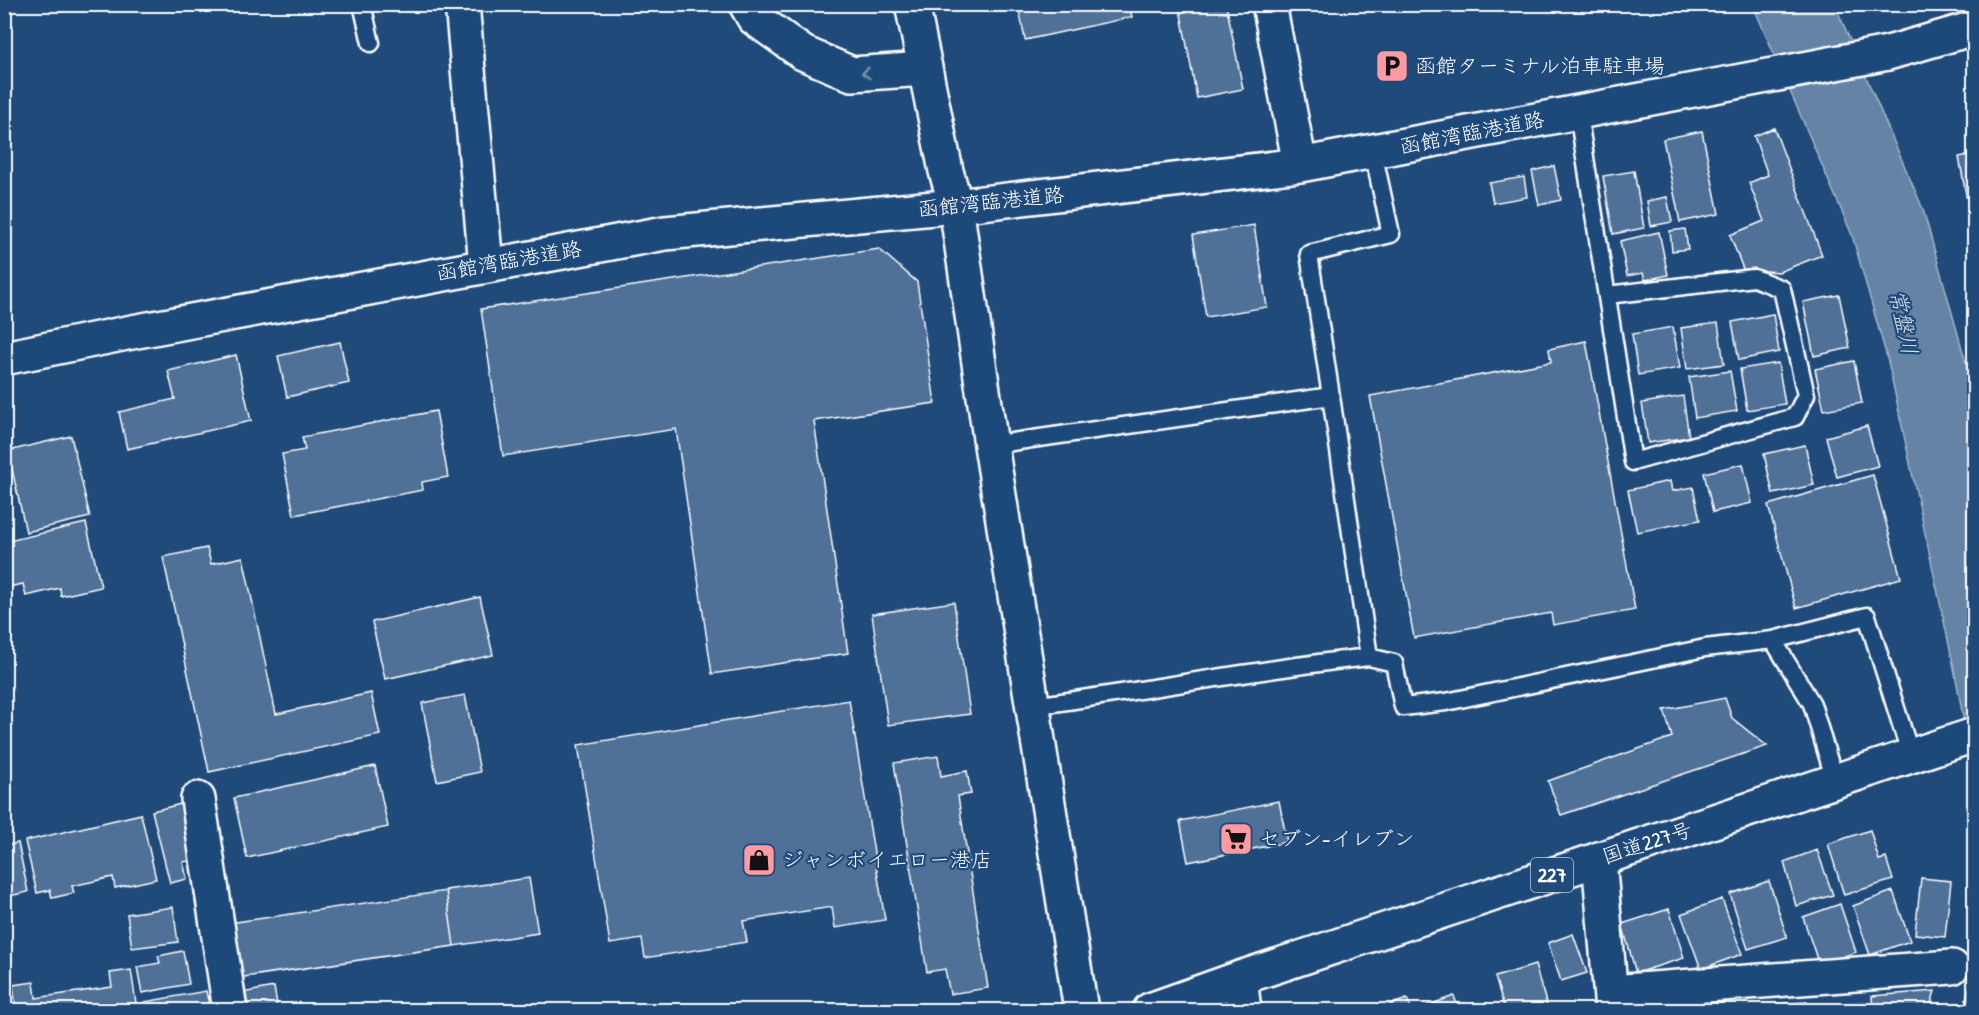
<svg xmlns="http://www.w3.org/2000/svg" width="1979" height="1015" font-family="'Patrick Hand','Klee One',sans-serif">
	<rect width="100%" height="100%" fill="#1f4a7a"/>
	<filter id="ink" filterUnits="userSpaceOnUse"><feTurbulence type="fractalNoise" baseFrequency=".0167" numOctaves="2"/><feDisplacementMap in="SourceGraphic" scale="12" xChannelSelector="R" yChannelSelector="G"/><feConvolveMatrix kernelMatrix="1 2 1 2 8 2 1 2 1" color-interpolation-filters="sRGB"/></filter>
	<g filter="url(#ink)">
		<!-- water -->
		<path fill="#6583a4" stroke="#a3b5c8" stroke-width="1.5" d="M1753,5H1835L1923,209L1966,363L1974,404V776L1954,668L1888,361L1852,235Z
			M1974,970V1010H1963Z"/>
		<!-- building -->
		<path fill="#507197" stroke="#fff" stroke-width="1.5" d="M1018,4H1129L1132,17L1025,40Z
			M1179,4H1226L1243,89L1197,98Z
			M1774,128L1822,255L1779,272L1743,269L1730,235L1764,221L1749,183L1768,175L1754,136Z
			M1702,131L1719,214L1680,222L1663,139Z
			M1974,154V238L1959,157Z
			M1554,166L1561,200L1539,205L1532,171Z
			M1634,171L1644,228L1613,234L1603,176Z
			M1524,177L1527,197L1493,203L1489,183Z
			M1667,197L1672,222L1651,226L1647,201Z
			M1254,225L1267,307L1206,317L1193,235Z
			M1685,229L1688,249L1672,251L1670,231Z
			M1659,232L1668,275L1645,280L1643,273L1627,276L1620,241Z
			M879,249L917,282L935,403L814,421L848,653L712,674L676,429L503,456L481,309Z
			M1839,295L1850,348L1814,356L1803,302Z
			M1773,314L1779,352L1739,360L1732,322Z
			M1718,323L1724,364L1687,369L1681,328Z
			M1673,327L1680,368L1638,375L1632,334Z
			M1586,341L1635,610L1553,625L1551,613L1414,638L1370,396L1551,362L1549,349Z
			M340,342L349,383L287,397L278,356Z
			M236,355L251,421L127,449L119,412L175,399L168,371Z
			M1854,361L1862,403L1824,410L1815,369Z
			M1778,363L1785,404L1747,410L1740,369Z
			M1730,371L1737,411L1695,418L1689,377Z
			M1683,396L1689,437L1648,443L1642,403Z
			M436,411L448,477L422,482L423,490L294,515L282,454L305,450L302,437Z
			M1867,426L1878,466L1837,477L1826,437Z
			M71,436L90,517L26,532L8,451Z
			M1805,445L1814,485L1773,494L1764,454Z
			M1743,464L1752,503L1713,512L1704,473Z
			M1873,475L1901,578L1796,608L1768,505Z
			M1670,481L1672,491L1693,487L1700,520L1637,532L1628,490Z
			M86,523L101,587L61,596L60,588L26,596L23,584L4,588V542Z
			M207,548L211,564L243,557L276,714L371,693L380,735L209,772L163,557Z
			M480,597L493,655L385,679L372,622Z
			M954,602L970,714L888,725L872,614Z
			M465,695L480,772L437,781L422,703Z
			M1725,698L1732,718L1767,746L1561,815L1548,781L1672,737L1664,710Z
			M849,700L885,920L835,928L832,907L743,921L747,942L645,958L642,939L610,944L578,745Z
			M938,756L941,776L967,771L971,794L958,796L988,988L950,994L945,969L927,972L894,763Z
			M375,766L388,827L247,858L234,798Z
			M1279,801L1287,842L1188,862L1180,821Z
			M185,803L198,859L183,862L187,879L170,883L152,811Z
			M141,814L156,879L115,888L113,877L72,886L74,893L52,898L50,890L37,893L25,841Z
			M1870,830L1879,860L1886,858L1893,880L1844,895L1828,844Z
			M18,843L28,892L4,897V846Z
			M1817,850L1833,895L1796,906L1784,862Z
			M529,878L538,933L454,946L446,890Z
			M1921,878L1951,881L1945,937L1915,934Z
			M1769,881L1787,937L1748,949L1730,894Z
			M446,891L454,946L231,979L223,924Z
			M1893,891L1910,941L1870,955L1853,906Z
			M1722,899L1742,954L1701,969L1681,914Z
			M1840,904L1856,952L1819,965L1803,917Z
			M173,907L178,942L132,948L127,914Z
			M1669,909L1684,958L1636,973L1622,924Z
			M1573,934L1587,973L1561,981L1548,943Z
			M183,951L189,984L142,993L137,967L160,963L158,956Z
			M1535,965L1548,1009L1543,1010H1505L1495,977Z
			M131,970L137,1010H16L13,985L34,982L36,998L112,987L110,973Z
			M274,987L278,1010H245L242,993Z
			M206,991L210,1010H146L144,1002Z
			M1935,991L1929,1010H1873L1872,996Z
			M1454,996L1459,1010H1424L1423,1007Z
			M9,999L10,1010H4V1000Z
			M1407,999L1412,1010H1378L1377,1009Z
			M1807,1002L1808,1010H1776V1004Z
			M1865,1002L1866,1010H1815L1814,1005Z
			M1769,1006V1010H1734V1008Z
			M1725,1008V1010H1691Z"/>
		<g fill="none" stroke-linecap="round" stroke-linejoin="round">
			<defs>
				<path id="service" d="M362,4L371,43
					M1578,113L1633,462L1795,417L1806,395L1782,289L1754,278L1607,295
					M991,445L1331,396
					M1773,640L1812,704L1835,781
					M1369,657L1394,663L1403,707L1446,702L1705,648L1773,640L1867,616L1911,756
					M1032,706C1144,691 1256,669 1369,657L1331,396L1309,254L1391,234L1373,152"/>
				<path id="minor" d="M462,4L486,265
					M746,4L754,18L803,53L852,74L925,69
					M198,799L230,1010
					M1599,859L1612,1010
					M1240,978L1244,1010
					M1611,992L1952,967"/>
				<path id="tertiary" d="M912,4L946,171L956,206L991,445L1081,1010
					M1269,4L1300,165
					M4,358L132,332L665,233L956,206L1300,165L1888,53L1974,28"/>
				<path id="trunk" d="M1150,1010L1240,978L1974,735"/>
			</defs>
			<!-- service casing -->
			<use href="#service" stroke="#fff" stroke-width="21"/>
			<!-- minor casing -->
			<use href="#minor" stroke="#fff" stroke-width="38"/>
			<!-- tertiary casing -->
			<use href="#tertiary" stroke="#fff" stroke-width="38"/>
			<!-- trunk casing -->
			<use href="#trunk" stroke="#fff" stroke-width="38"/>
			<!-- service -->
			<use href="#service" stroke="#1f4a7a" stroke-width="16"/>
			<!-- minor -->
			<use href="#minor" stroke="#1f4a7a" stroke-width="33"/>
			<!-- tertiary -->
			<use href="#tertiary" stroke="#1f4a7a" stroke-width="33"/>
			<!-- trunk -->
			<use href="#trunk" stroke="#1f4a7a" stroke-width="33"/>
		</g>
		<!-- one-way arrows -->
		<defs><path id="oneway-chevron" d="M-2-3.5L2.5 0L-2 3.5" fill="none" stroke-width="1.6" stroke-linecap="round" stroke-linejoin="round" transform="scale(1.5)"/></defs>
		<use stroke="#7992af" href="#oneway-chevron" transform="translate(866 73) rotate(176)"/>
	</g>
	<!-- icons -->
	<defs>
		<symbol id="parking-square" viewBox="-11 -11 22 22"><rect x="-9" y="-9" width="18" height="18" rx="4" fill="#ff9aa2" stroke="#1f4a7a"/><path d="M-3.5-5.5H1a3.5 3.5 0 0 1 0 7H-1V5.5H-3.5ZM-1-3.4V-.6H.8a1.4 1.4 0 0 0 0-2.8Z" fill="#111"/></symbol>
		<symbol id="supermarket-square" viewBox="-11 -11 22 22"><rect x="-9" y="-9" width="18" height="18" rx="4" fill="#ff9aa2" stroke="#1f4a7a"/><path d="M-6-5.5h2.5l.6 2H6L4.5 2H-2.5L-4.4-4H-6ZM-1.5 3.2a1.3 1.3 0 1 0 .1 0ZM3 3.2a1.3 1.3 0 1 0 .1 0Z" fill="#111"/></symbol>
		<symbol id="shop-square" viewBox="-11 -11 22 22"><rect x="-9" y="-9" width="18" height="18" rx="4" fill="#ff9aa2" stroke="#1f4a7a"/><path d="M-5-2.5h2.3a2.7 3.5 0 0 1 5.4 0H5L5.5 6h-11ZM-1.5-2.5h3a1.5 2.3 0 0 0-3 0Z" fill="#111"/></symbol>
	</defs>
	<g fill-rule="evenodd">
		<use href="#parking-square" x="1373" y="47" width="38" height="38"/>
		<use href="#supermarket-square" x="1217" y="820" width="38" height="38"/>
		<use href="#shop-square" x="740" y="841" width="38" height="38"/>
	</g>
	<g text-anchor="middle" stroke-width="4.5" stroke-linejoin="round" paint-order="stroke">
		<!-- shield labels -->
		<rect fill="#1f4a7a" stroke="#bcc9d7" stroke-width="1.5" x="1531" y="858" width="42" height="34" rx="4.5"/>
		<g font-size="20" font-weight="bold" fill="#fff">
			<text x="1552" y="882">227</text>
		</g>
		<!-- poi labels -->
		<g font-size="21" fill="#fff" stroke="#1f4a7a" text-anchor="start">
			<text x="1415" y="73">函館ターミナル泊車駐車場</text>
			<text x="1259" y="846">セブン-イレブン</text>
			<text x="782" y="867">ジャンボイエロー港店</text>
		</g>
		<!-- street labels -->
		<g font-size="21" fill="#fff" stroke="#1f4a7a">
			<text transform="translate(1472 133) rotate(-11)" y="7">函館湾臨港道路</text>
			<text transform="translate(991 202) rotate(-6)" y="7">函館湾臨港道路</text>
			<text transform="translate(509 261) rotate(-10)" y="7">函館湾臨港道路</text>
			<text transform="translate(1647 843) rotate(-18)" y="7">国道227号</text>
		</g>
		<!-- water labels -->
		<g font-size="22" font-style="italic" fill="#d8e0e8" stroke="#1f4a7a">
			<text transform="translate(1904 322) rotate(78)" y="8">常盤川</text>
		</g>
	</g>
	<!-- margin -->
	<rect width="1979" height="1015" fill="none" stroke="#1f4a7a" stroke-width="24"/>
	<rect x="12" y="12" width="1955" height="991" fill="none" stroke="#fff" stroke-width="2" filter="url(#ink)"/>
</svg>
